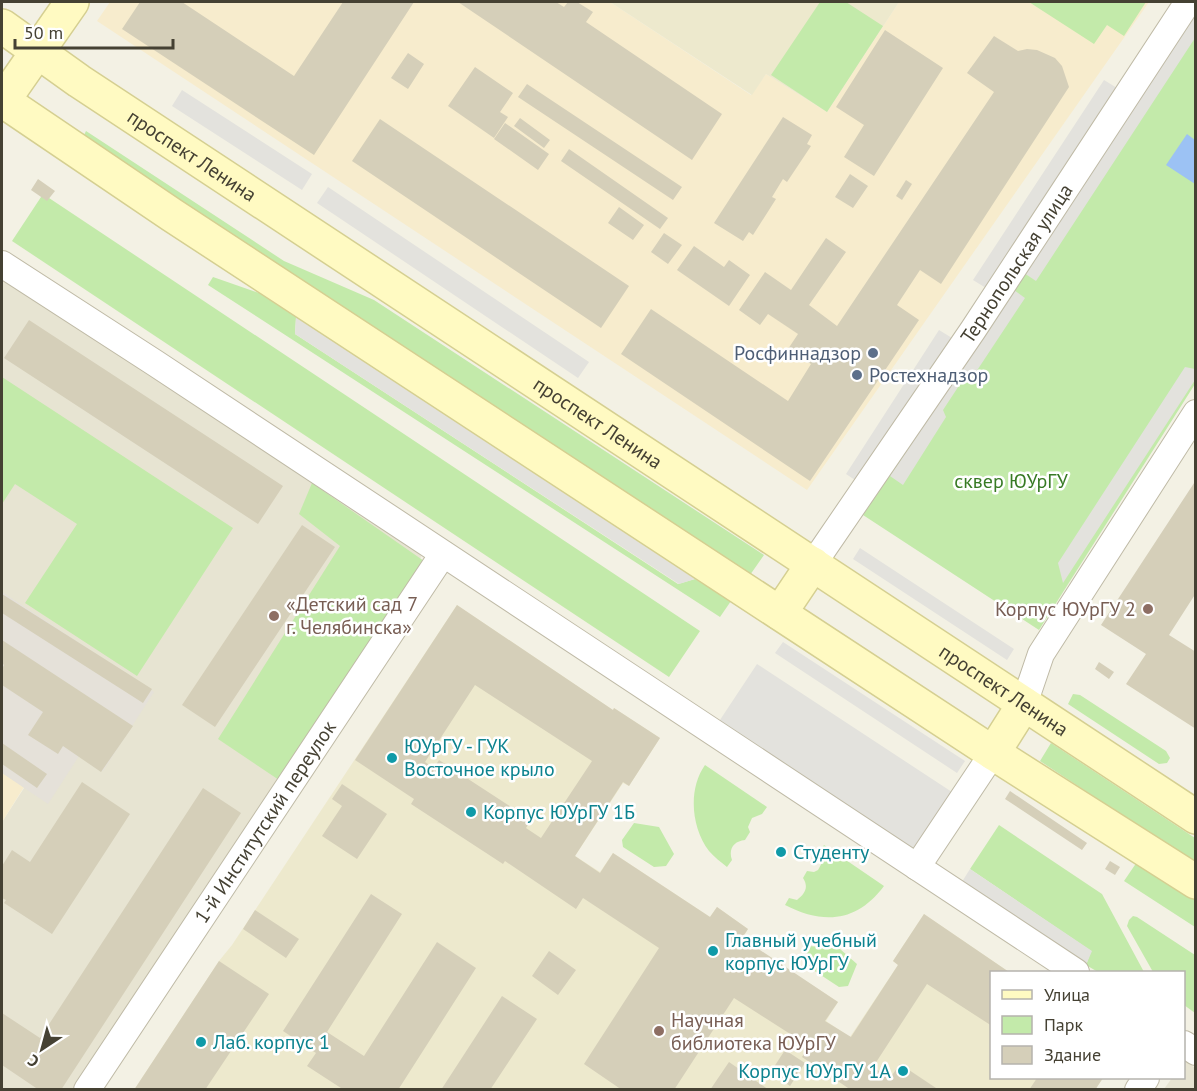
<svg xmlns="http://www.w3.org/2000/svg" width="1197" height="1091" font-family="'PT Sans',sans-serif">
	<rect width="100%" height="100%" fill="#f3f1e4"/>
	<!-- residential -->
	<path fill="#e7e4d2" d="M2,279L416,550L421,556L417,571L72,1089H2V822L24,788L2,773Z
		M1184,1060L1195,1068V1089H1164L1172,1078H1184Z"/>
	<!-- commercial -->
	<path fill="#f7eccd" d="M110,2H610L751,95L766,74L827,112L899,2H1149L807,490L97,21Z
		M2,773L24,787L2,822Z"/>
	<!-- industrial -->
	<path fill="#e5e1d9" d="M2,592L154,692L103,771L79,756L48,804L2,773Z"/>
	<!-- education -->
	<path fill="#ede9cd" d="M610,2H899L827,112L766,74L752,95Z
		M457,605L613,710L614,708L660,738L629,786L623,783L575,856L600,872L613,853L710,917L717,907L748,929L742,939L838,1002L826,1021L850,1037L898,965L893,961L924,914L1009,972H992V1078H1103L1095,1090H134L219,961L232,945Z"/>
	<!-- green -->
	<path fill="#c3eaaa" d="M820,2H846L883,26L827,112L771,75Z
		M1029,2H1146L1124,36L1107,25L1094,44Z
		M1195,17V384L1039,630L863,515Z
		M86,131L284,261L374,300L764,555L750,575L83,137Z
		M43,194L700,631L669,677L12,241Z
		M213,277L259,293L296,317L295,334L678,584L695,579L731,601L720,617L208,285Z
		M2,377L233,528L137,676L25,603L77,524L15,484L2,504Z
		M312,483L424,561L279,780L218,739L340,546L299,514Z
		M1073,694L1080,695L1166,751L1170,758L1167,763L1159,764L1068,704Z
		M1051,743L1195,838V863L1040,761Z
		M705,765L767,807L762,814L752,818L748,827L750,832L745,840C734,841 728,849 732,860L727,867C721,862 714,857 709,851C691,827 688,789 705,765Z
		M634,823L659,827L674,854L666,866L654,867L623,847L622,840Z
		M999,825L1102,894L1144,972H1098L1086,965L1091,951L970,869Z
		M824,845L884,886C857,922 824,925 785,905L789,898L797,900C805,894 809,887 803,878L807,871L814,872L818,870L824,859L820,851Z
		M1139,859L1195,891V927L1124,881Z
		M1133,916L1137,917L1195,955V1013L1184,1005V972H1153L1127,926L1129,920Z
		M809,946L840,949L857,964L848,986L839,987L804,964Z"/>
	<!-- parking -->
	<path fill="#e3e2dd" d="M1192,17L1195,20V38L1036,281L1024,273Z
		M1104,80L1117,88L986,288L973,280Z
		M182,90L312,174L302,190L172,106Z
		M328,187L589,362L578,378L317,203Z
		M1014,290L1025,298L974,375H966L943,410L946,417L903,485L890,476Z
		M296,317L695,579L679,584L295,334Z
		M939,330L952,338L858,482L846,474Z
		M1185,367L1195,369V380L1063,583L1058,563Z
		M860,548L1014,649L1007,660L853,559Z
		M783,642L965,761L957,773L775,653Z
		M757,664L955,794L909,863L712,732Z
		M970,869L1092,951L1086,965L955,893Z"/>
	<!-- water -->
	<path fill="#9cc2f4" d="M1187,134L1195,140V184L1166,165Z"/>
	<!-- building -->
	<path fill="#d5cfb9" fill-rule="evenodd" d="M140,2H182L294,76L343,2H414L314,155L122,29Z
		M458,2H556L564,7L568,2H577L593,12L586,22L722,114L692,160Z
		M885,30L943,68L874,176L844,157L864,125L836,107Z
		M994,36L1018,51L1027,49L1037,50L1055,58L1062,66L1069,87L941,284L920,270L897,305L919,320L810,481L621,354L651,309L788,401L811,364L788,349L798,334L768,314L760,325L739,310L765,272L791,290L826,238L846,252L809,305L837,326L994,92L967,73Z
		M408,53L424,64L408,89L391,78Z
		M475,67L513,93L500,112L508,117L494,138L448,106Z
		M527,84L682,187L673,200L518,97Z
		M783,117L812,135L807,144L811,146L787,182L783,179L772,197L776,199L753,235L749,232L743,241L714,223Z
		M520,118L550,140L544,148L514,126Z
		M380,119L629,286L601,328L352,161Z
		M505,123L549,154L538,170L494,139Z
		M569,149L668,218L660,229L561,161Z
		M850,174L868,186L853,208L835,197Z
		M38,179L55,191L47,201L31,190Z
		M906,180L912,184L902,200L896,196Z
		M619,207L644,225L633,240L608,223Z
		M664,233L682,245L668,264L651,252Z
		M694,246L724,267L729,260L750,275L729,306L677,270Z
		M29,320L283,486L258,524L4,358Z
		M1196,480V593L1169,635L1196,652V729L1126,684L1146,654L1101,625Z
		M302,525L335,547L215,727L182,705Z
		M2,594L152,689L143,703L2,613Z
		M457,605L613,710L614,708L660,738L629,786L623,782L575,856L600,873L613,853L710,917L717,907L748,929L742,938L838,1002L825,1021L851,1037L898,965L893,961L924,914L1009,972H992V1026L927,984L873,1067L890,1078L900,1064L939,1090H851L802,1057L809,1046L734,998L674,1090H622L584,1064L659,948L583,898L576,909L505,861L503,864L411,804L414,799L355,760ZM475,685L592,761L541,838L526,828L531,820L439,760L434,768L425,762Z
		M2,640L133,726L101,772L63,746L58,754L28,735L43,712L2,685V669L4,665L2,663Z
		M1099,662L1114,672L1109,679L1095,669Z
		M2,743L47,774L37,788L2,764Z
		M82,782L130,814L52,934L4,903L6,900L2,898V866L12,850L30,862Z
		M342,784L387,814L357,859L322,836L342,806L332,799Z
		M203,788L241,813L61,1090H39L2,1065V1013L40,1038Z
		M1010,791L1087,843L1082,850L1005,799Z
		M1110,861L1120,867L1115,875L1105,869Z
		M371,894L402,914L327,1032L364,1056L437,942L476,968L398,1090H344L307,1066L316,1053L283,1031Z
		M255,910L299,939L286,958L243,929Z
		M549,951L576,970L558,995L532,976Z
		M219,961L269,994L205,1090H134Z
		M502,996L537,1019L490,1090H441Z
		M785,1050L805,1063L790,1086L770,1073Z
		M729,1062L769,1090H710Z
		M1037,1078H1103L1095,1090H1029Z"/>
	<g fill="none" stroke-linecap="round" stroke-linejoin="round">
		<defs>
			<g id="minor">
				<path d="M2,264L155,363L1076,972"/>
				<path id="s1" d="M813,564L973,330L1188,2"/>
				<path d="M1024,704L1041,654L1196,413"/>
				<path d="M917,867L993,753"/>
				<path d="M1184,1044L1196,1052"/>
				<path id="s2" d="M87,1090L443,554"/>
				<path d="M1138,1090L1146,1078"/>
			</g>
			<g id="secondary">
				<path id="s3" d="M2,26L79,81L1196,817"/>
				<path d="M2,100L172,215L993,753L1196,882"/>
				<path d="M3,101L72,2"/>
				<path d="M780,613L813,564"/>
				<path d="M993,753L1024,704"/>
			</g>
		</defs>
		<!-- minor casing -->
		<use href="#minor" stroke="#bfbaa6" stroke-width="28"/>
		<!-- secondary casing -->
		<use href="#secondary" stroke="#d5cf91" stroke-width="36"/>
		<!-- minor -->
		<use href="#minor" stroke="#fff" stroke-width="26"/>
		<!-- secondary -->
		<use href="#secondary" stroke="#fffac2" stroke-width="33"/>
	</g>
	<!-- markers -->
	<g fill="#5c6f8a" stroke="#fff" stroke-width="2">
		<circle cx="873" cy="353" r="6"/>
		<circle cx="857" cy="375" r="6"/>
	</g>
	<g fill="#8d6e63" stroke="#fff" stroke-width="2">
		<circle cx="1148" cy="609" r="6"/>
		<circle cx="274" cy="616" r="6"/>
		<circle cx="659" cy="1031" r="6"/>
	</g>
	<g fill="#0f9aa8" stroke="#fff" stroke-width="2">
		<circle cx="392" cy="758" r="6"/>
		<circle cx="471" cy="812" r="6"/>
		<circle cx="781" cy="852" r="6"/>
		<circle cx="713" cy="951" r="6"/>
		<circle cx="201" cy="1042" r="6"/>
		<circle cx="903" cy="1071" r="6"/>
	</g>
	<g text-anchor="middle" stroke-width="5" stroke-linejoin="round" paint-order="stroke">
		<!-- street labels -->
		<g font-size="20" fill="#454133" stroke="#fff">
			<text dy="7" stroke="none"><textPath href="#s3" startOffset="230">проспект Ленина</textPath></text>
			<text dy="7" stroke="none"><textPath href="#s1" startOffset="363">Тернопольская улица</textPath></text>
			<text dy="7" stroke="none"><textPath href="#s3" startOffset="716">проспект Ленина</textPath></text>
			<text dy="7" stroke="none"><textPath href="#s3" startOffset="1202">проспект Ленина</textPath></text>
			<text dy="7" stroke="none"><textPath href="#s2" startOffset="322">1-й Институтский переулок</textPath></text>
		</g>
		<!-- service labels -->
		<g font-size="20" fill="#4e5e75" stroke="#fff" text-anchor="end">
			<text x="861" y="360">Росфиннадзор</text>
			<text x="869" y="382" text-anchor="start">Ростехнадзор</text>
		</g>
		<!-- park labels -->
		<g font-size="20" fill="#377a24" stroke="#fff">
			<text x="1011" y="488">сквер ЮУрГУ</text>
		</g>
		<!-- education labels -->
		<g font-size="20" fill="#785e54" stroke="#fff" text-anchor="start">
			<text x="286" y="611">«Детский сад 7<tspan x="286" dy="23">г. Челябинска»</tspan></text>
			<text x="1136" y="616" text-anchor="end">Корпус ЮУрГУ 2</text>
			<text x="671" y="1027">Научная<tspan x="671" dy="23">библиотека ЮУрГУ</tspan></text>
		</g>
		<!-- culture labels -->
		<g font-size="20" fill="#0d838f" stroke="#fff" text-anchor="start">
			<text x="404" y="753">ЮУрГУ - ГУК<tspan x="404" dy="23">Восточное крыло</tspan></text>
			<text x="483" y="819">Корпус ЮУрГУ 1Б</text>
			<text x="793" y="859">Студенту</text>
			<text x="725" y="947">Главный учебный<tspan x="725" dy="23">корпус ЮУрГУ</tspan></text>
			<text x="213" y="1049">Лаб. корпус 1</text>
			<text x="891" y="1078" text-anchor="end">Корпус ЮУрГУ 1А</text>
		</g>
	</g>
	<!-- border -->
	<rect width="1197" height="1091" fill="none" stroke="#454133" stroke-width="6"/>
	<!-- legend -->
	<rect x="990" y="971" width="195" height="108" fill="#ffffff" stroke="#b5b3ad" stroke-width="1.5"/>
	<rect x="1002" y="990" width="30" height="9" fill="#fffac2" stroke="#b5b3ad" stroke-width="1.5"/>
	<text x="1044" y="1001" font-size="18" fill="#454133">Улица</text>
	<rect x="1002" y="1016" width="30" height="18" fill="#c3eaaa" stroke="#b5b3ad" stroke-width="1.5"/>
	<text x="1044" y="1031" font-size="18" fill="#454133">Парк</text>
	<rect x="1002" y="1046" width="30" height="18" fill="#d5cfb9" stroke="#b5b3ad" stroke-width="1.5"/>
	<text x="1044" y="1061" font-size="18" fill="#454133">Здание</text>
	<!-- north arrow -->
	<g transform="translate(42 1049) rotate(216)" stroke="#ffffff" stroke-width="4.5" paint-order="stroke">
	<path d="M0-4.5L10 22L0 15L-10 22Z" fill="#454133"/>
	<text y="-9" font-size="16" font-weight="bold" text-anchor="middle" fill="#454133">С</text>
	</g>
	<!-- scale -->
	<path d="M15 39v9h158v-9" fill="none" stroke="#454133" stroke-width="3"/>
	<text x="24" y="39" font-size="18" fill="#454133" stroke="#ffffff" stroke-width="4.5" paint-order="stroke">50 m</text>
</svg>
